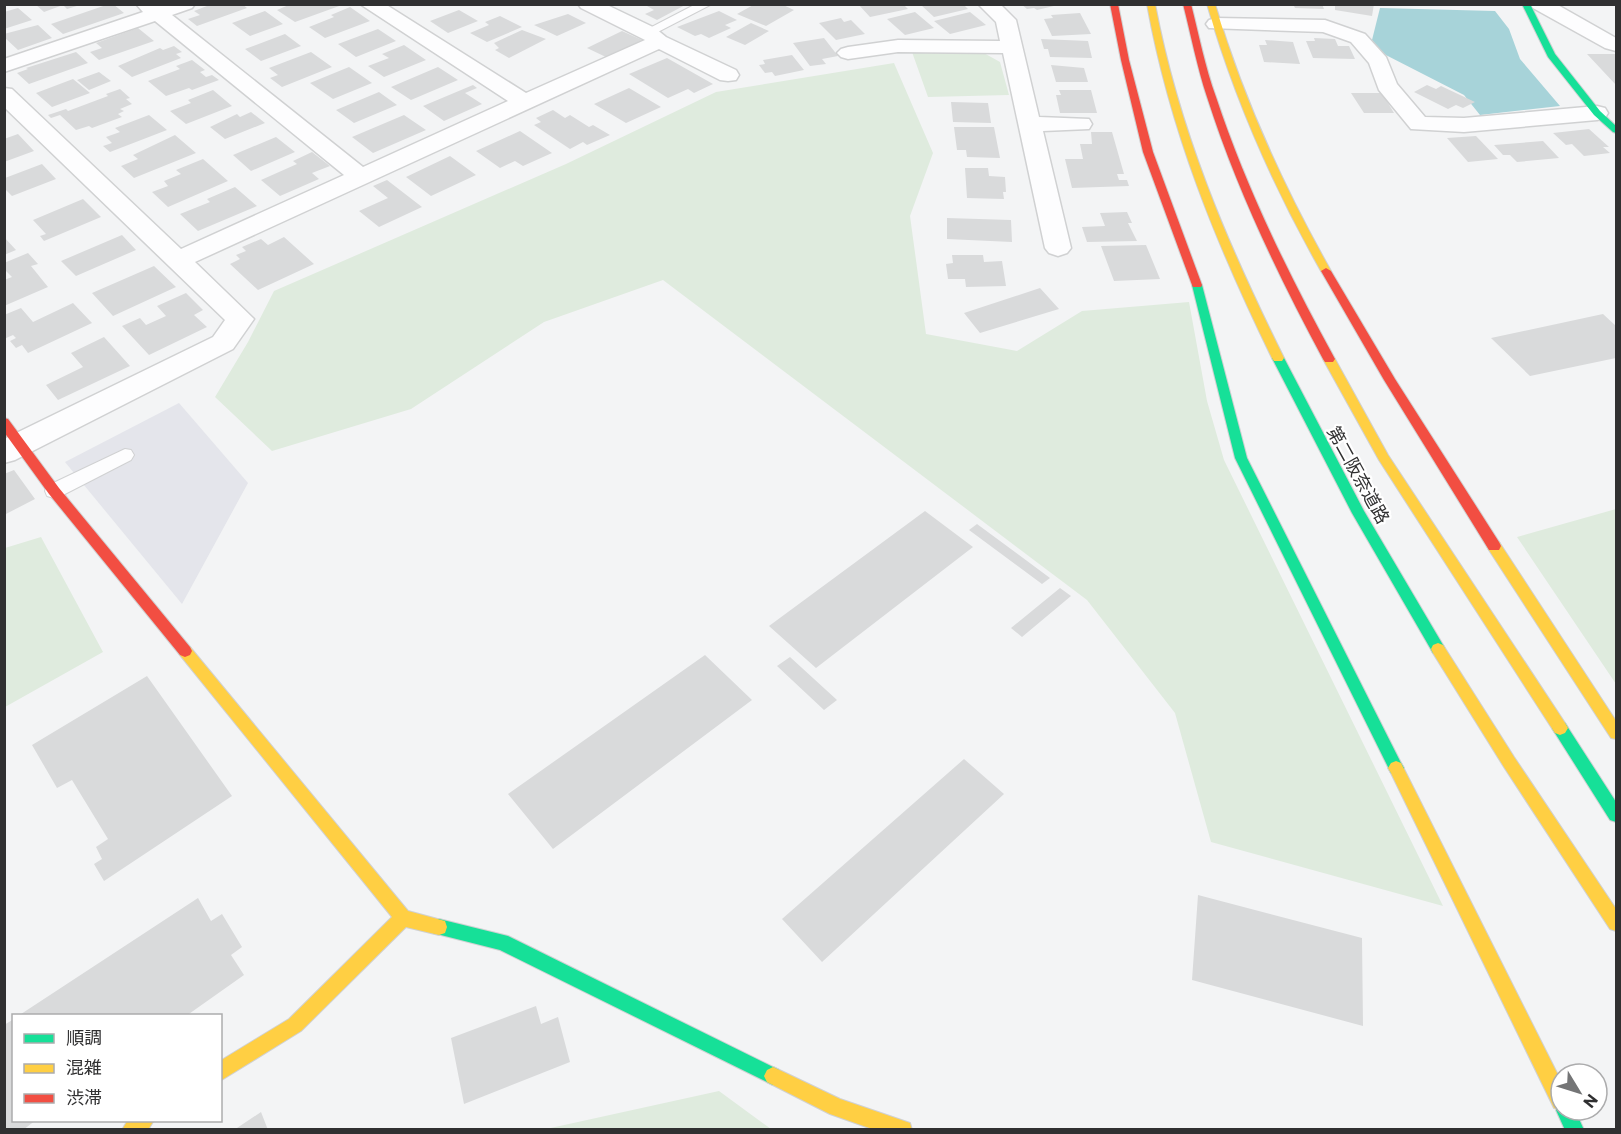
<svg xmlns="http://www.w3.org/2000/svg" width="1621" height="1134" font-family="Commissioner,'Noto Sans JP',sans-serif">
	<rect width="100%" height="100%" fill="#f3f4f5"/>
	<!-- built -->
	<path fill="#e4e5eb" d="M179,403L248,483L182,604L65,462Z"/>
	<!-- green -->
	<path fill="#dfebde" d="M912,52H982L1000,62L1009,95L928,97Z
		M894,63L933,153L910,216L926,334L1017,351L1082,311L1189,302L1207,401L1224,460L1443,906L1211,842L1175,713L1087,600L663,280L544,322L411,409L272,451L215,397L248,342L274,291L566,164L716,92Z
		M1616,509V684L1517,537Z
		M41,537L103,652L5,707V548Z
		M719,1091L771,1129H546Z"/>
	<!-- water -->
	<path fill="#a7d3d9" d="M1380,8L1495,11L1509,29L1520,59L1560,106L1480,115L1464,95L1378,51L1372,40Z"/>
	<!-- building -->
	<path fill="#d9dadb" d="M35,4L80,5L67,9L63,5L44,12Z
		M109,4H113L124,13L63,34L51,24Z
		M212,4H242L247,8L197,26L188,19L200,15L194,11Z
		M291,4H342V5L295,22L277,10Z
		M650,4H687L657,20L645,14L654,10L647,6Z
		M755,4H781L794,10L766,26L737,14Z
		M858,4H903L908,9L870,17Z
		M963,4L968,9L934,17L921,5Z
		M1021,4H1058V5L1037,10L1034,8L1027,9Z
		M1293,4H1322L1324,9L1295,8Z
		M1335,4H1374L1372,16L1335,10Z
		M350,7L370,21L325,38L309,27L334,17L331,15Z
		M18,8L32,20L4,29V12Z
		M459,10L478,21L448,33L430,21Z
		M265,11L283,24L250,36L232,23Z
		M719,11L737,20L725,25L731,28L709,38L701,34L695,36L677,27Z
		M915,12L934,28L905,35L887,19Z
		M970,12L986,25L950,34L934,21Z
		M1080,13L1091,34L1052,36L1044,19L1053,18L1051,15Z
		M568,14L586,23L557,36L534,25Z
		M500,16L522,27L487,42L470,33L489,25L485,22Z
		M841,18L844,22L851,20L865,34L836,40L819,23Z
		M751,23L769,31L745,45L726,37Z
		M38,25L52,38L18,50L4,37V34Z
		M138,28L154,41L99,60L90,52L102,48L96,43Z
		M378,29L396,41L356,57L338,44Z
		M522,30L546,39L509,58L495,50L499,48L494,43Z
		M622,31L642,40L608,58L587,48Z
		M285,34L301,46L261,61L245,49Z
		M824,38L838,56L822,59L826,64L810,66L793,43Z
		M1314,38L1335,39L1338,46H1349L1355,59L1313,58L1306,41H1315Z
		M1041,39L1088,41L1092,58L1050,57L1048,49H1044Z
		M1265,40L1293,42L1300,64L1264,62L1259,45H1267Z
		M404,45L426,60L384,77L368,66L389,58L382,54Z
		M174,46L182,52L176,54L181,58L132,77L118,66L160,48L163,50Z
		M76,52L88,63L29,84L17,73L28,69L26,68Z
		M311,52L332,67L282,87L270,78L278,75L269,68Z
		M1587,54H1616V85Z
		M792,55L804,70L775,76L772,72L765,73L759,65L765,64L763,60Z
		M667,58L713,84L694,93L688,89L668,98L629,74Z
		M192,60L205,70L200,72L206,77L212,75L219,80L192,90L189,88L166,96L148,81L180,69L176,66Z
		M1051,65L1084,68L1088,82H1056Z
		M349,67L372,83L333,99L310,83Z
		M438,67L458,80L411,100L391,87Z
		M99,72L111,81L89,90L77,80Z
		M73,79L90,93L52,107L36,93Z
		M473,85L477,88L465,93L482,104L444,121L423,106Z
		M1427,85L1436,89L1441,86L1475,102L1463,108L1456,105L1448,109L1414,92Z
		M629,88L661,107L626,123L594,104Z
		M120,89L130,98L126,99L132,104L120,109L124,111L118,114L122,117L92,128L89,126L76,130L60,115L51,118L48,115L66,109L68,111L108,96L106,94Z
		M213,90L232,106L186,124L170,111L191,103L188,100Z
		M1059,90H1091L1097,113H1060L1056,95H1061Z
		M379,92L397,105L354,123L336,110Z
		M1351,93H1382L1394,113H1364Z
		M951,102L988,103L991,123L953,122Z
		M553,110L565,118L570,115L589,127L593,125L610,135L587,145L583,142L570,149L534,125L541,122L536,118Z
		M251,112L265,123L225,139L210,127L237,114L240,117Z
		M149,115L167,130L110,152L103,146L112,143L106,137L120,132L115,128Z
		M404,115L426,130L373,153L352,137Z
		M954,127H994L1000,158L967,157L966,150H957Z
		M1589,129L1609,147H1603L1610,153L1584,156L1572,144L1566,145L1553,133Z
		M520,131L552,153L523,166L515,161L500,168L476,151Z
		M1091,132H1112L1124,174H1117L1119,180H1127L1129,186L1072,188L1065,159H1083L1080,144H1092Z
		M18,134L34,151L4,162V139Z
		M175,135L196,153L134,178L121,166L138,159L133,155Z
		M1476,136L1498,159L1468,162L1447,138Z
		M276,137L295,152L251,171L233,155Z
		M1543,141L1559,158L1517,162L1510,155H1503L1494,145Z
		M312,152L330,166L312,173L319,179L280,196L261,180L297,164L293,161Z
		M450,156L476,175L431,196L406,177Z
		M203,159L228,181L168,207L152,192L168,186L164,181L181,174L176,170Z
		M42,164L56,179L12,196L5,189V178Z
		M965,168H988L989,176L1005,177L1006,192H1003L1004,199L967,198Z
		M387,180L422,207L379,227L359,211L388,198L373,186Z
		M235,187L257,206L198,231L180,214L210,202L207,199Z
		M83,199L101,217L44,241L40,236L46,234L33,220Z
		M1127,212L1132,223H1128L1137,241L1087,242L1082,227L1105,226L1100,213Z
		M947,218L1011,220L1012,242L947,239Z
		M122,235L136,250L76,276L61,261Z
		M4,237L16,250L4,255Z
		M284,237L314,264L258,290L230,264L240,259L236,255L246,251L242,247L261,239L268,245Z
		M1146,245L1160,279L1114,281L1101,246Z
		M28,253L38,264L31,266L48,287L4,306V280L12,277L4,269V263Z
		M952,255H983L984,262L1002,261L1006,286L966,287L965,279H948L946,264L953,263Z
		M154,266L176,287L113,316L92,293Z
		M1040,288L1059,309L980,333L964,313Z
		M186,293L203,310L194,315L207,327L149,355L122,326L140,318L146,325L166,316L157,306Z
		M73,303L92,323L28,353L22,345L16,348L10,341L16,338L13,335L4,339V315L21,308L33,322Z
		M1603,314L1616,326V358L1530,376L1491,338Z
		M104,337L130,366L58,400L46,385L83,367L71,353Z
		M14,470L35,499L4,515V474Z
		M925,511L973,547L816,668L769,626Z
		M977,524L1050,578L1042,584L969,530Z
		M1060,588L1071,596L1022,637L1011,628Z
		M705,655L752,700L553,849L508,794Z
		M790,657L837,700L824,710L777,666Z
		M147,676L232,796L104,881L94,864L102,859L96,847L108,839L72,780L57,788L32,745Z
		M964,759L1004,794L822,962L782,919Z
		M1198,895L1362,938L1363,1026L1192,980Z
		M198,898L211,921L222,914L242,947L231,955L244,975L186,1016H18Z
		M536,1006L541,1024L558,1017L570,1062L464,1104L451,1038Z
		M14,1019V1120H36L23,1130H4V1025Z
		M261,1112L268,1130H234Z"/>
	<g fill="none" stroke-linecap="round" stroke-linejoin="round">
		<defs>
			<path id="lane" d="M696,4H712L652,35H644L642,32Z
				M125,449L131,450L134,455L131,460L61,496L54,498L47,496L45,491L47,486Z"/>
			<path id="street" d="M136,4H195L192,8L172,15L363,167L508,101L360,4H385L526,93L645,40L581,8L578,4H605L655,28L666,37L736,70L739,75L736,80L728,81L720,80L659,49L195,262L254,319L233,349L15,460L4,463V439L213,337L225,320L4,107V88L12,89L181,249L344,175L155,21L4,72V59L143,12Z
				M978,4H1000L1016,20L1039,117L1089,119L1092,124L1089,129L1043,131L1071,248L1067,253L1058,256L1049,253L1045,248L1003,53L898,52L848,59L841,57L837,53L841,49L848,47L898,40L1000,41L996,22Z
				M1530,4H1556L1616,38V51L1605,48L1533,8Z
				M1216,18L1325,20L1365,34L1386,57L1397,84L1425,117L1464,118L1597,106L1605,108L1608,113L1605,118L1597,120L1464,132L1411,129L1379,90L1369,63L1351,42L1323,32L1209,28L1206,24L1209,20Z"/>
			<path id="fast" d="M1522,4H1530L1555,54L1600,111L1616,126V133L1613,132L1594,115L1548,57Z
				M1197,282L1202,285L1247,458L1401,763L1404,768L1401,773L1396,775L1391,773L1235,458L1192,285Z
				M1278,354L1284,358L1364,511L1443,645L1445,649L1443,653L1438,655L1433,653L1352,513L1272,358Z
				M1560,721L1565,723L1616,802V822L1610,820L1555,733L1552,728L1555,723Z
				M439,919L508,936L779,1070L782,1076L779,1082L773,1085L767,1082L500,950L433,933L431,927L433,921Z
				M1561,1102V1110H1575L1584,1130H1565L1556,1110Z"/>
			<path id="slow" d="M1147,4H1155C1179,131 1227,243 1284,358L1282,361H1274L1272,358C1216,243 1170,131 1147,4Z
				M1207,4H1215C1243,98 1283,186 1331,271L1330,273L1326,274L1321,271C1273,186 1234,98 1207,4Z
				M1329,355L1335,359L1388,455L1565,723L1568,728L1565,733L1560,735L1555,733L1379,460L1323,359Z
				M1494,541L1499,542L1616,721V739L1611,738L1489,550L1487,546L1489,542Z
				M1438,643L1443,645L1514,757L1616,909V931L1610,929L1504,767L1433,653L1431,649L1433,645Z
				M185,645L190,647L408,911L445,921L447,927L445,933L439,935L406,927L301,1031L220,1081V1061L289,1019L392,917L180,655L178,651L180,647Z
				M1396,761L1401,763L1561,1081L1562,1110L1554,1108L1391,773L1388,768L1391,763Z
				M773,1067L840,1099L910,1123L912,1130H875L830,1114L767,1082L764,1076L767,1070Z
				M128,1120H154L148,1130H122Z"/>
			<path id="jam" d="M1110,4H1118L1129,60L1153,152L1202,285L1201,287H1193L1192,285L1143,152L1121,60Z
				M1183,4H1191C1199,35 1205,67 1216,97C1246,188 1289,275 1335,359L1333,362H1325L1323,359C1278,275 1236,188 1207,97C1197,67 1191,35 1183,4Z
				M1326,268L1331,271L1395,379L1499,542L1501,546L1499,550H1489L1384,380L1321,271Z
				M4,418L8,419L59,488L190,647L192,651L190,655L185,657L180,655L49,494L4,432Z"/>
		</defs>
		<!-- lane casing -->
		<use href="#lane" stroke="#d0d1d2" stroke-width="2"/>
		<!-- street casing -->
		<use href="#street" stroke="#d0d1d2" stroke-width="3"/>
		<!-- fast casing -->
		<use href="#fast" stroke="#d0d1d2" stroke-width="2"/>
		<!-- slow casing -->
		<use href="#slow" stroke="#d0d1d2" stroke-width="2"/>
		<!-- jam casing -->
		<use href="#jam" stroke="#d0d1d2" stroke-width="2"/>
		<!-- lane -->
		<use href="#lane" fill="#fdfdfe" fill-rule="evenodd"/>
		<!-- street -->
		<use href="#street" fill="#fdfdfe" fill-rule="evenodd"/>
		<!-- fast -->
		<use href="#fast" fill="#16e098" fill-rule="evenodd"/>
		<!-- slow -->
		<use href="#slow" fill="#ffcf43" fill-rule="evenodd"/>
		<!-- jam -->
		<use href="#jam" fill="#f24e42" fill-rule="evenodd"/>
	</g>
	<g text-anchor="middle" stroke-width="4.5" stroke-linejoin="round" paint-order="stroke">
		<!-- street labels -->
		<g font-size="18" fill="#303031" stroke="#fff">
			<text transform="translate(1358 475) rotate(61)" y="6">第二阪奈道路</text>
		</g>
	</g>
	<!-- border -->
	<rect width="1621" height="1134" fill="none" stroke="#303031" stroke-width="12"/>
	<!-- legend -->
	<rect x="12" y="1014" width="210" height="108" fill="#ffffff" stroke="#acacad" stroke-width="1.5"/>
	<rect x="24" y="1034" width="30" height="9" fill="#16e098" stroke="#acacad" stroke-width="1.5"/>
	<text x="66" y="1044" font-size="18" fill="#303031">順調</text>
	<rect x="24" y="1064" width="30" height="9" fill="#ffcf43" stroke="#acacad" stroke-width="1.5"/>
	<text x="66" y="1074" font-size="18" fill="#303031">混雑</text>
	<rect x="24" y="1094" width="30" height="9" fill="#f24e42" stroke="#acacad" stroke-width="1.5"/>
	<text x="66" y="1104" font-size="18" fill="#303031">渋滞</text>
	<!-- north arrow -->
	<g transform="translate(1579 1092) rotate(128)"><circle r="28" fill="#ffffff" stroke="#acacad" stroke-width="1.5"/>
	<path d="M0-4.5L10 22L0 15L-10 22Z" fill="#747576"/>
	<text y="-9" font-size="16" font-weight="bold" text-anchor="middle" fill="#303031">N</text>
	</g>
</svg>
